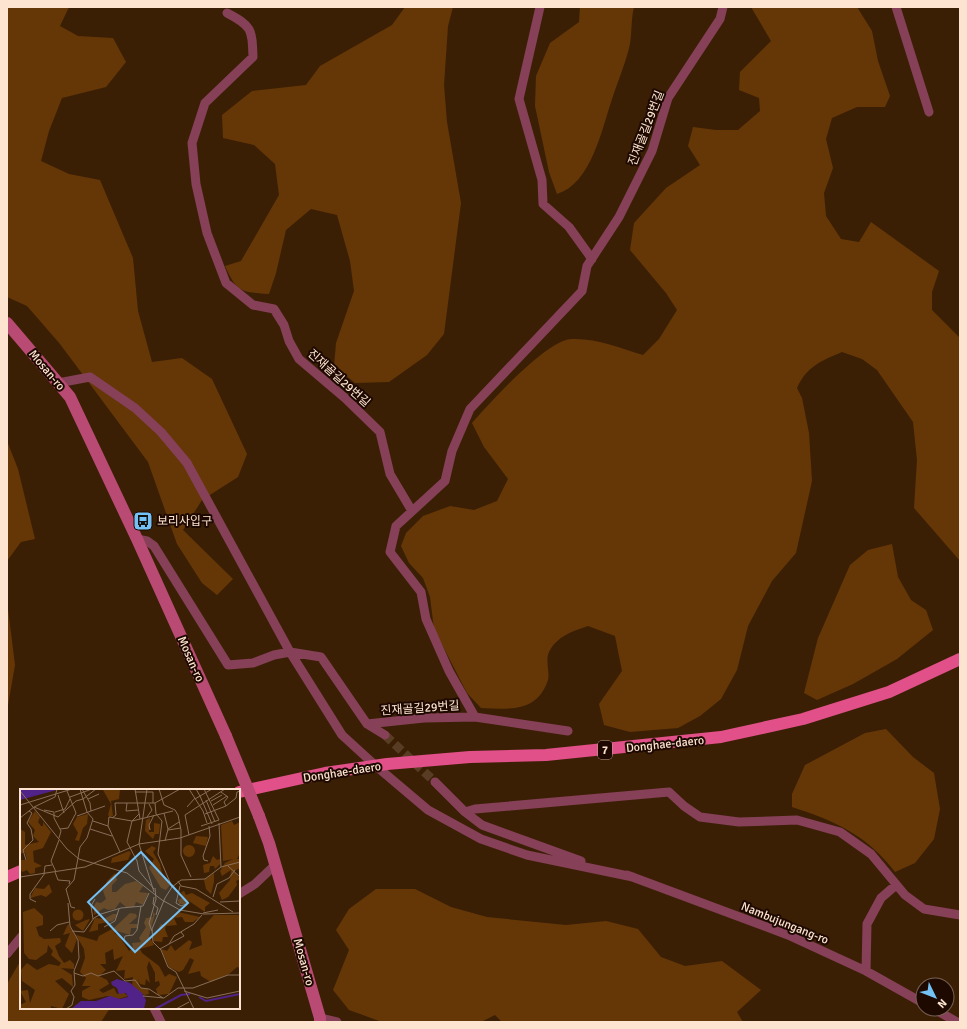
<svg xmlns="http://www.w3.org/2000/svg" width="967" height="1029" font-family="Signika,'Noto Sans KR',sans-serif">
	<rect width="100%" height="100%" fill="#3b1f05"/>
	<!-- green -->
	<path fill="#653707" d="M7,7H69L60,26L78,36L113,38L126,62L106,87L62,98L49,131L41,161L69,174L100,180L133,258L138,311L152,362L182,358L212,379L247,454L238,477L202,500L183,530L233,579L217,595L202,583L177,544L148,462L60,344L27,306L7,297Z
		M405,7H453L448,26L444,85L447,122L461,203L444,334L427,355L389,382L355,383L334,366L336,343L354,291L350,261L337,215L311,209L286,230L276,273L269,294C240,292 237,292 225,266L241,261L279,195L275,164L254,145L223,138L222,115L252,91L306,85L320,66L392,25Z
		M580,7H634C631,19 632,31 630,44C626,62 618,81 612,99C602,129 591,184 557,194L549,172L535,106L536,76L550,43L579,22Z
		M751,7H857L872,31L878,61L890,96L885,107H857L832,118L826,139L833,168L824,193L826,216L841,239L859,242L871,222L939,271L932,292V310L960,338V561L914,508L917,460L913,422L877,370L862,359L842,352C821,361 807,366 797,388L802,398L809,433L812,481L796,553L772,581L748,626L737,670L721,699L700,716L678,728L630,732L604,725L599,704L622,671L615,636L588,626C573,631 557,636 549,652C545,660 550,672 548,680C537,713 509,709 481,708L467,693L434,629L430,597L423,578L409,563L401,546L406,533L423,516L450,506L474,510L497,501L508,479L484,447L472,423C489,404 547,339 572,339C596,338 620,348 643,355L659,339L677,310L666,293L630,250L634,223L666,188L700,165L688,146L693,127L716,130H738L760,111L759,98L739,90L740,72L771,41Z
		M7,441L18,469L35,539L21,542L7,561Z
		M892,544L898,577L911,600L926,610L933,630L897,659L853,684L817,700L804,693L818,638L850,565L868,550Z
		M7,601L15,665L7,711Z
		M886,729L913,757L934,773L940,809L934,839L915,863L895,872C867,835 835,821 792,807V794L805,765L865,733Z
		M376,889H415L451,907L487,917L566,925L606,921L638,929L661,957L685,966L722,961L761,990L737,1012L743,1022H502L495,1015L481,1022H382L349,1010L333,990L349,950L336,930L349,909Z
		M21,960V1008H110L101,1022H7V984Z"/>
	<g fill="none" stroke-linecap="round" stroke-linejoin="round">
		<!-- street-tunnel -->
		<path stroke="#583d24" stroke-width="9" stroke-dasharray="9 4.5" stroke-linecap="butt" d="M385,735L435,782"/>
		<!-- street -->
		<path stroke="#864058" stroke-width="9" d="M540,7L519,99L542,180L543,204L569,227L592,259
			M896,7L929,112
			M227,13C252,26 252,29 253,57L205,103L192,143L196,184L207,233L226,283L253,305L274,309L284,325L289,341L299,359L345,398L380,432L390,474L412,511
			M58,383L90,377L135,408L161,432L187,463L290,652L342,735L376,766L428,810L481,839L527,855L633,877
			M137,539L147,541L154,546L228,665L253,663L274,655L290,652L321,657L367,724L385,735
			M475,717L449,671L426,619L421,592L390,552L396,526L445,481L452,451L470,409L582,291L587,266L619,217L652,151L668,98L720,19L723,7
			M367,724L424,718L475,717L568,731
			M435,782L465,812L482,825L581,861
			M465,812L475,809L669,792L684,806L700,817L739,822L797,820L840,832L871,854L905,895L924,909L960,915
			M627,875L788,935L866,971L923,1003
			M239,894L255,884L275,865
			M7,954L21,937
			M866,971L867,924L881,898L896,885
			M154,1008L161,1022
			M934,1009L957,1022
			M320,1018L337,1022"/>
		<!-- secondary -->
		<path stroke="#b94a73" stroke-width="12" d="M7,323L70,397L137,539L226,736
			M259,816L269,843L320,1018V1022"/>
		<!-- primary -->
		<path stroke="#e15088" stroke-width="12" d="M239,792L325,773L387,764L470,757L546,755L721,737L803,719L889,692L960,659
			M7,877L21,871"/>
		<!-- secondary-bridge -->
		<path stroke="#b94a73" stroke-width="12" d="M226,736L259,816"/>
	</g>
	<!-- icons -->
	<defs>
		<symbol id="bus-square" viewBox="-11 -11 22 22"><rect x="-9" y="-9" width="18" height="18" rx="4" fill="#73c1f5" stroke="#1e0900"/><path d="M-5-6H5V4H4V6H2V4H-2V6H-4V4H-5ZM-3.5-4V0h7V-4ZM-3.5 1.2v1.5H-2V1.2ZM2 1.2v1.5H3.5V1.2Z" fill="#111"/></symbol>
	</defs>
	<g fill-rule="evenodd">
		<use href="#bus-square" x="132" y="510" width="22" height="22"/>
	</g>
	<g text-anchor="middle" stroke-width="4" stroke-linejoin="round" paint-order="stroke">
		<!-- shield labels -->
		<rect fill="#1e0900" stroke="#baa292" stroke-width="1" x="598" y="741" width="14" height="18" rx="3"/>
		<g font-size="11" font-weight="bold" fill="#fde4d1">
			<text x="605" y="754">7</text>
		</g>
		<!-- street labels -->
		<g font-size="12" fill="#fde4d1" stroke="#1e0900">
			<text transform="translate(646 128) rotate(-69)" y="4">진재골길29번길</text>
			<text transform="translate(47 370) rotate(50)" y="4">Mosan-ro</text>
			<text transform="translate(339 378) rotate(42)" y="4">진재골길29번길</text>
			<text transform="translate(191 659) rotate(66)" y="4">Mosan-ro</text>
			<text transform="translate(420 708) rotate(-4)" y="4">진재골길29번길</text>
			<text transform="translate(665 744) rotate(-6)" y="4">Donghae-daero</text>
			<text transform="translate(342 772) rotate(-9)" y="4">Donghae-daero</text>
			<text transform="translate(785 923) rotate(22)" y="4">Nambujungang-ro</text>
			<text transform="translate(304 962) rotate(74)" y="4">Mosan-ro</text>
		</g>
		<!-- poi labels -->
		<g font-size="12" fill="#fde4d1" stroke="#1e0900" text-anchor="start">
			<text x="157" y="525">보리사입구</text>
		</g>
	</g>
	<!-- overview -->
	<g transform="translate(20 789)">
		<rect width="220" height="220" fill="#3b1f05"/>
		<path d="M100,0L99,10L91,12L93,27L90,28L88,26L91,15L83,1ZM15,22L20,28L18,33L21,37H23V33L31,43L23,59L13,62L14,73L22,77L15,79V84L10,85L7,81L2,83L0,79V71H7L5,63L0,65V40L5,43V56L19,53L13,47L15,41L8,33ZM68,25L67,35L63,39L59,52L55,51L58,44L53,35L57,28ZM130,29L129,43H134V34L140,35L139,45H135L133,50L125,42L126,31ZM212,32L214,36L220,33V64L217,70H220V79L214,82L220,90L216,92L217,96L208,108L202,111L199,104L210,91L211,81L202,87L200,82L205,74L213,70L203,72L201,36ZM176,47L188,48L186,57L173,54ZM163 62a6 6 0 1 1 12 0a6 6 0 1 1-12 0ZM132,57L136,59L133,63L140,75L143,88L146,89L150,96L146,101L141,99L129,79L134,70L125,62ZM109,62L111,64L108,71L91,74L92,69ZM193,67L197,71L200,70V75L195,80L194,77H190L189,83L184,84L183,76L190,74ZM95,84L97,91L92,96V103H96L105,95L116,92L123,97L119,103L128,104L123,116L116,113L114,118H106L100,113L95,120L88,121L84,119L74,126V117L76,113L81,114L86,110L83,102L87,92ZM194,84V93L191,105L186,100L184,91ZM29,95L32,103L26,108L21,106L10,109L15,99L24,100ZM164,102L166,106L172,104L190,114L185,118V123L169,112L167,115H159L158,111L163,108L161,103ZM14,119L23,127V136L16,138L19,147L24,150L40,149L41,153L35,157L39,167L44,174L50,171L54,175V180L41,179L52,186L53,198L42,189L35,192L49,205L42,220L31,217V220H0V216L6,213L0,202L8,201L10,214L15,201L2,192L1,181L7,174L17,181L29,175L39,177L41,174L31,166L33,162L28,156L27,163L16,171L9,170L4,164L3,123ZM52.5 126a5.5 5.5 0 1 1 11 0a5.5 5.5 0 1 1-11 0ZM133,123L135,125L129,147L134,156L120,160L122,164L139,177L145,188L149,185L157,188L149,205L138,206L136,200L140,196L139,192L135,193V184L129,172L127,178L130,194L126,190L125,196L120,195L118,189L120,199L128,200L129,205L124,206L112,197L113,188L104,190L105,181L96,182L103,167L94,171L93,160L85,164L86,175H80L86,181L79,187L87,191L89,195L79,201L83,204L94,199L97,205L103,203L108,207L99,210L87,207L69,211L62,208V202L71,197H62L66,189L60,183L65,169L64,160L56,146L77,152L79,147L94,139L110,124L116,125L117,128L109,135H117V139H111L110,146L97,142L94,144L99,147L109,162L113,159L112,154L121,153L119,149L126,138L124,134L126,129L133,128ZM158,123L180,128L173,133H165L162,128L154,129L157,136L146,137L145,140L148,148H143L142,153L134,152L133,148L141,135L144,136ZM93,125H98L93,132L78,135V141L69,143L75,129L84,130ZM194,126H220V179L217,178L209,185L191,193L181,187L180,182L168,185L174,171L170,169L163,181L159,183L149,178L141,160L147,162L151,156L155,162L169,151L172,153L169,161L182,156L180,141ZM70,130L63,142L55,136L66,131ZM48,135L57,150L52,164L45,157L50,144L43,146Z" fill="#653707"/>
		<path d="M3,0H40L0,11V1ZM97,190L110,194L122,204L126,211L124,220H51L61,212H76L90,207L100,210L108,208L106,204L99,205L97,199L92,196L91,193Z" fill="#512288"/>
		<path fill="none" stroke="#512288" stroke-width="2" d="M179,208L186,212L220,205M135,220L161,206L170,205"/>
		<path fill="none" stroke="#896e57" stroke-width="1" d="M62,0L70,14L71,22M115,0L120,30M127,0L119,55L134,103M139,0L144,16L155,21L158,26L161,41V66L171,88M169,0L183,22L187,34M176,0L180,7L192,0M0,2L47,60L59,70L107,84L142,111L160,121L184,125L220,124M115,3H133V14M38,6L44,24M50,8L72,0M68,10L79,5M175,10L180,7L192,35M186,11L195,33M191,12L202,6M107,14L106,22L118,21M135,14L136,25L142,32L138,65L152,98M0,16L52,0M193,16L207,7M206,17L216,9L217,3L220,2M14,18L38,28L56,12L63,10L76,0M167,18L175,9M24,21L34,23V29L41,42L39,49M35,23L45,20L50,10M144,24L148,40L145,52M119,25L112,32L107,53L117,72L119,82L134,100M185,25L206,17L204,13L208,8L201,3M57,27L85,17M127,28L132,21L129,15M0,29L14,18L35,8L37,0M92,29L96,26L95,14H135L160,0M73,32L88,37L100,63M199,34L201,78M88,37L89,28L112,32L153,22M181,37L199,31L184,0M40,40L48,39L56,24L47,2M70,40L92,47M148,40L159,33M130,41L129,36L134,26M148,41L161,39M169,46L165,26L205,0M6,71L3,61L13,51L11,40L7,34L12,24L9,22M188,72L184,71L183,67L190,47L189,37M208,77L220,88M35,83L38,91L50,92L49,95M36,83L31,72L39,51M24,85L25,77L32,76M0,88L65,78L119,55L160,49L220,28M158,92L161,97L176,100L213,123M160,97L156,114L161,117L166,115M134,108L133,115L138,119L136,126M193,108L197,95L209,89L215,81M16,113L10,110V105L25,84M200,113L220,112M55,119L51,118L46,100L54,91L60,58L67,49L73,30L67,23L60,0M183,124L198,121M73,130L71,117L75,110M84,138L95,132L99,120M30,142L37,136L49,133M52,142L64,143L74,129L81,125L101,119L123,117L129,104M132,142L129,134L136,110L135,99M104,151L105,147L113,146L117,141L121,117M149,155L164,147L161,143M140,160L149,155L154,147L174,135L182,126M54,184L63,187L71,184L78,187L94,182L105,192L115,191L121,199L129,200L143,209M164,202L187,209L220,202M123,207L144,209L158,199H173L208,186H220M46,220L52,216L54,208L51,202L55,196L54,182L59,169L58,151L50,137L48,114M156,220L169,213M174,220L156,183L148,178L141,161L133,153L132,140L145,109L152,98L161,91L185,90L201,78L220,73"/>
		<path fill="#73c1f5" fill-opacity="0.15" stroke="#73c1f5" stroke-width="2" d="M121,63L168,114L115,163L68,113Z"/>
		<rect width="220" height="220" fill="none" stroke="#fde4d1" stroke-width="2"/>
	</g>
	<!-- border -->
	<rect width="967" height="1029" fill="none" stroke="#fde4d1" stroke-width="16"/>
	<!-- north arrow -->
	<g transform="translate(935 997) rotate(133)"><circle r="19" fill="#1e0900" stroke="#776154"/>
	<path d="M0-3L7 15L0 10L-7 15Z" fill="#73c1f5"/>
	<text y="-6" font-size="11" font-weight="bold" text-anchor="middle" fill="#fde4d1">N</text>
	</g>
</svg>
